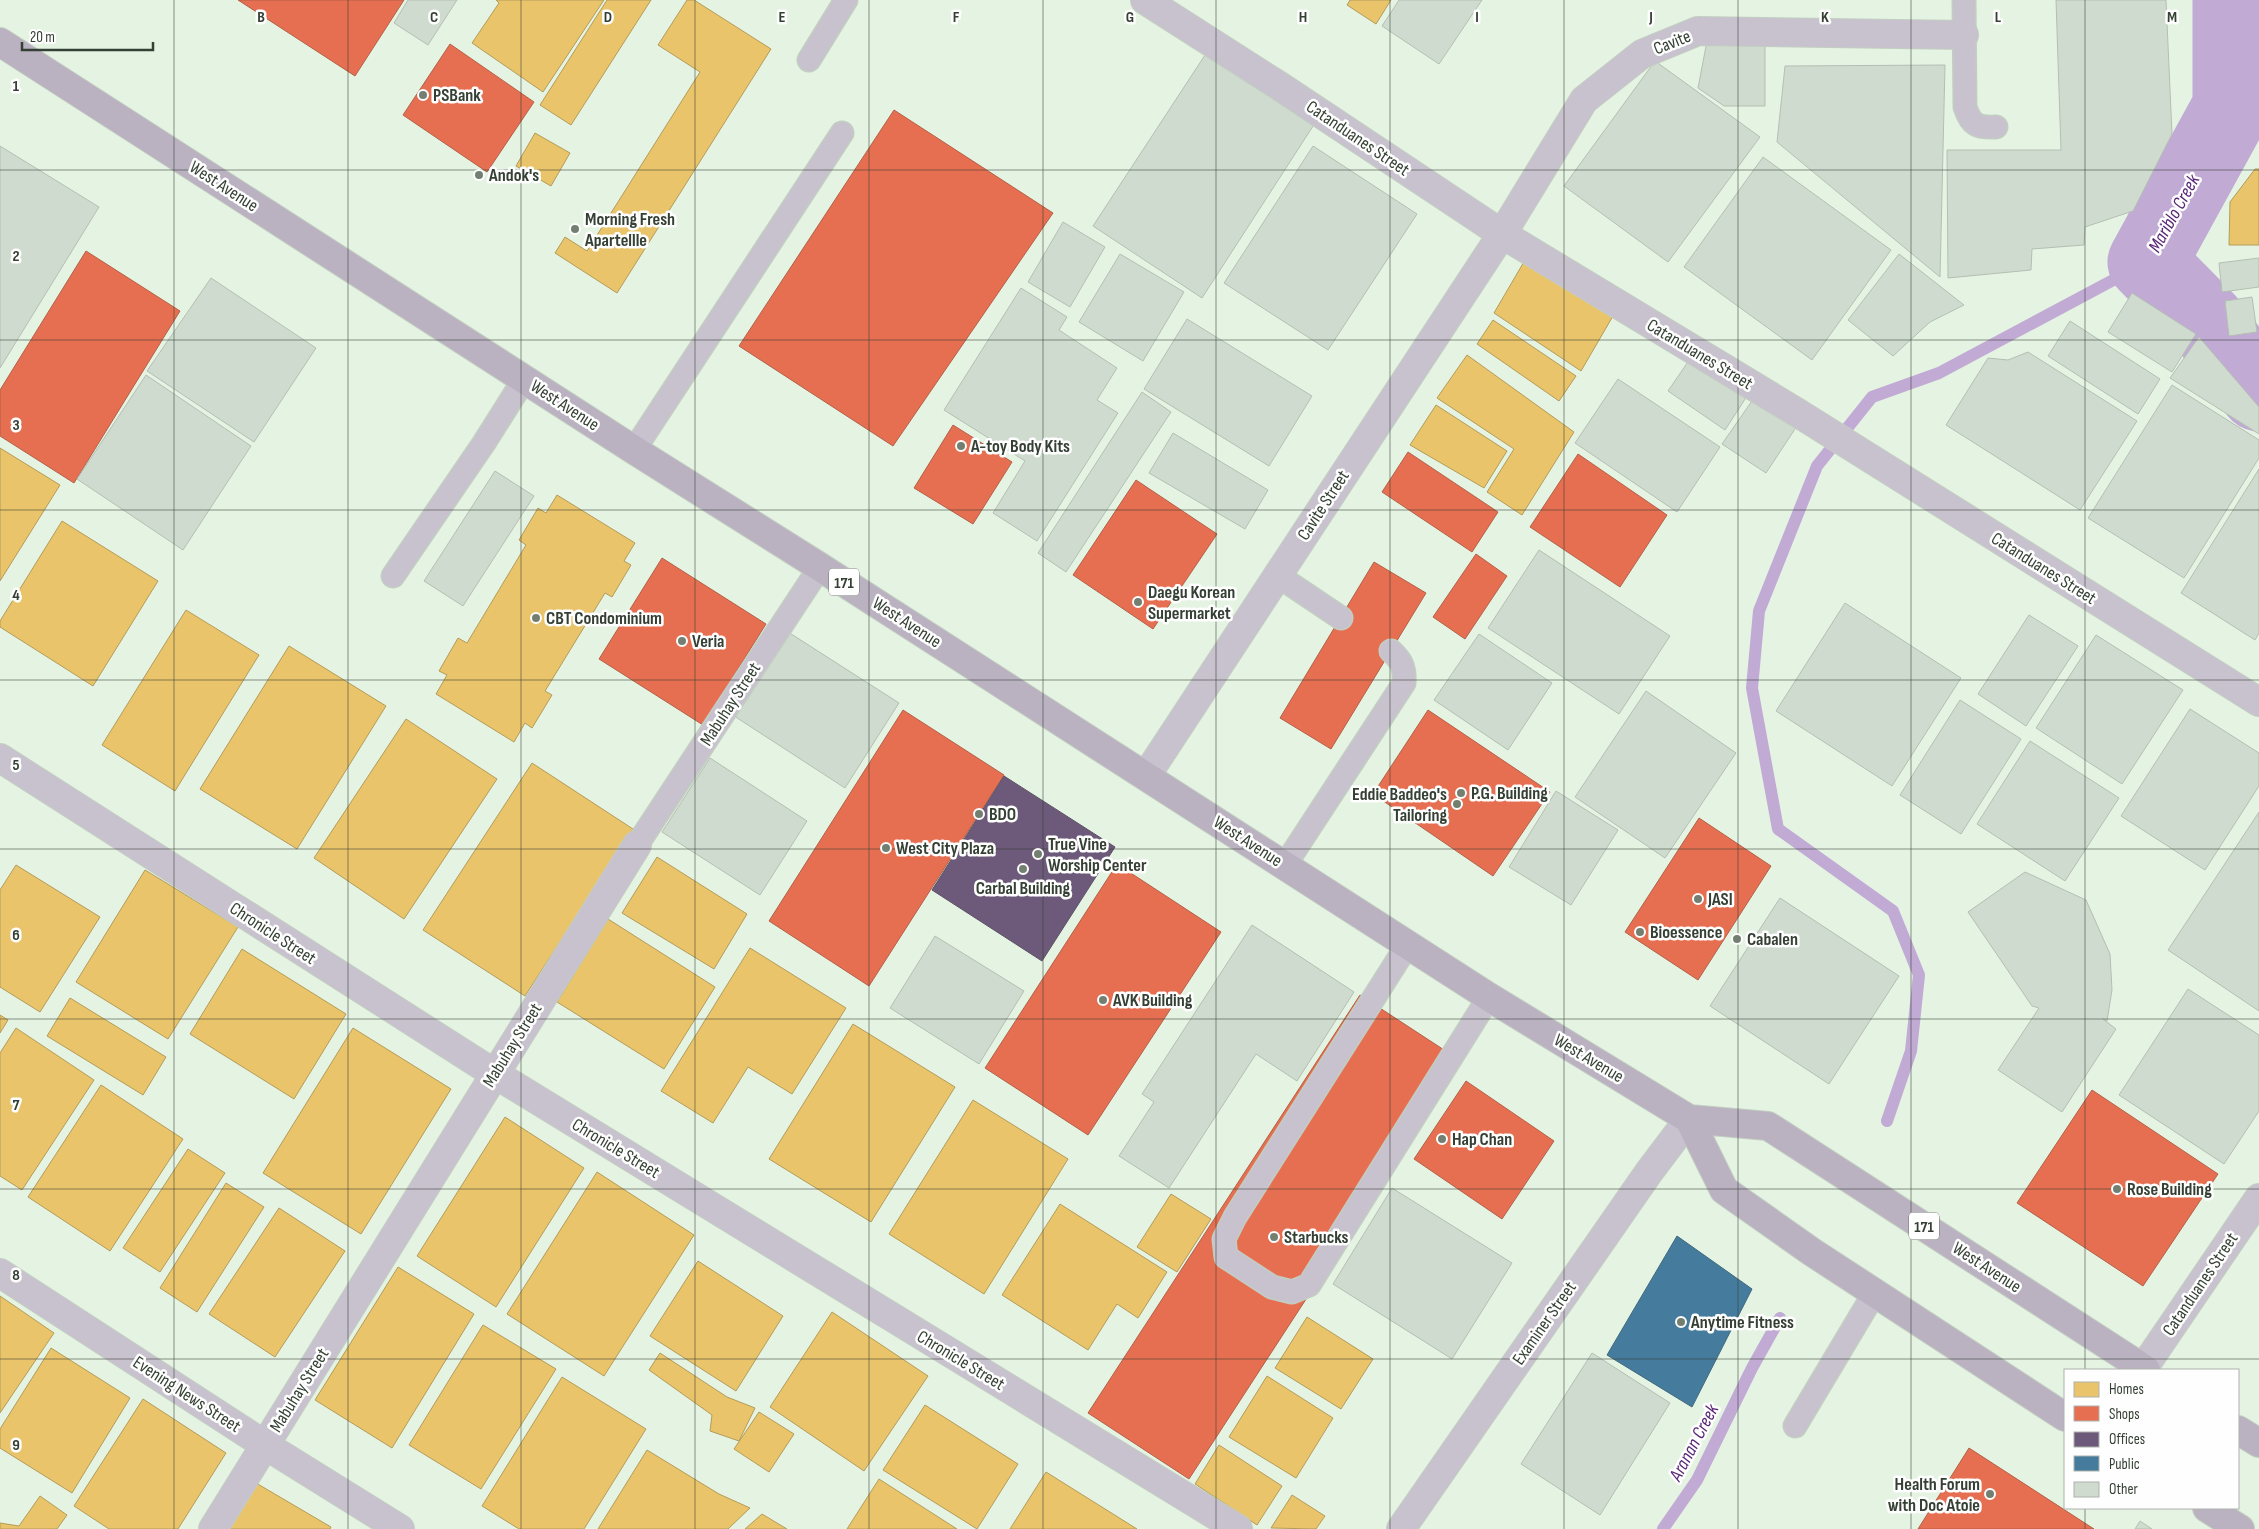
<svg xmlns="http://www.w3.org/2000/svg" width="2259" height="1529" font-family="'Sofia Sans Condensed',sans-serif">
	<rect width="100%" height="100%" fill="#e5f3e3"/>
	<!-- homes -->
	<path fill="#e9c46a" stroke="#b39c5a" d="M496,0H604L543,92L472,43L499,3Z
		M607,0H651L571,125L540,105Z
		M687,0H694L771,49L617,293L555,253L565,237L587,251L700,72L658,45Z
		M1350,0H1391L1376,24L1347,5Z
		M2249,0H2259V23H2250Z
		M2255,27H2259V54H2255Z
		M535,133L570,153L551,186L516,166Z
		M2255,169H2259V245H2229L2230,202Z
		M1525,260L1613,316L1581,371L1494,313Z
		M1493,320L1576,376L1559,401L1477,344Z
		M1467,355L1574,432L1522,515L1487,492L1514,449L1437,398Z
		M1436,405L1507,451L1484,488L1410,445Z
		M0,448L60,485L0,581Z
		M557,495L635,543L624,561L631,565L612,597L605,593L545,691L552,695L532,728L525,723L514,742L436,694L447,675L439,671L458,638L467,643L526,545L519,540L538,508L546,513Z
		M62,521L158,581L93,686L0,627V621Z
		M186,610L259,655L175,791L102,745Z
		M289,646L386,706L297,849L200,789Z
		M406,719L497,779L404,919L314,858Z
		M532,763L633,829L525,996L423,930Z
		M657,857L747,914L714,969L622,913Z
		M16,865L100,917L40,1012L0,987V890Z
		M145,870L238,927L168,1039L76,982Z
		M608,919L715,987L664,1069L557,1002Z
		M750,948L846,1008L792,1094L748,1067L713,1123L661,1091Z
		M242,949L346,1014L294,1099L190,1034Z
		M70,998L166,1057L143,1095L47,1036Z
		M0,1015L8,1020L0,1033Z
		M853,1024L955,1087L871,1222L769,1159Z
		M16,1028L94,1080L22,1190L0,1176V1053Z
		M353,1028L451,1089L361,1234L263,1173Z
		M101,1085L183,1139L110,1251L28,1197Z
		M973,1100L1068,1159L984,1294L889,1234Z
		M505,1117L584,1168L496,1307L417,1256Z
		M188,1149L225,1173L160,1272L123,1248Z
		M597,1172L694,1235L604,1376L507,1314Z
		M226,1183L264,1207L197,1312L160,1288Z
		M1171,1194L1211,1219L1177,1272L1137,1247Z
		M1060,1204L1167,1272L1138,1318L1117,1304L1088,1350L1002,1295Z
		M279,1208L345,1251L275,1357L209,1314Z
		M698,1261L783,1316L736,1391L650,1336Z
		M398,1267L474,1314L392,1448L315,1400Z
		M0,1296L54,1333L0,1413Z
		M832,1312L928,1376L864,1471L770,1407Z
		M1307,1317L1373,1359L1341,1409L1275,1368Z
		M483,1325L556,1369L481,1489L409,1445Z
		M51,1348L130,1398L72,1493L0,1448V1429Z
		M660,1353L727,1397L755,1408L739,1441L710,1431L712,1415L649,1370Z
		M1267,1376L1333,1418L1296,1478L1229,1437Z
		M562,1377L646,1429L584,1529H519L482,1506Z
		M143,1399L226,1453L178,1529H109L74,1506Z
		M925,1405L1018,1464L977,1529L883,1470Z
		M759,1412L794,1434L769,1472L734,1449Z
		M1219,1445L1282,1486L1257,1525L1195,1484Z
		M647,1450L719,1494L750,1508L728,1529H598Z
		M1046,1472L1137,1529H1010Z
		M879,1479L957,1529H847Z
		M256,1483L331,1527L330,1529H228Z
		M1292,1495L1325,1516L1316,1529L1271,1528Z
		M40,1496L67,1515L57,1529H0V1523L19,1526Z
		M762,1514L787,1529H745Z"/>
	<!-- shops -->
	<path fill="#e76f51" stroke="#b26148" d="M238,0H404L355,76Z
		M450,44L534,102L487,172L403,115Z
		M894,110L1053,213L893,446L739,346Z
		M86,251L180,311L74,483L0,436V390Z
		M953,425L1012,462L973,524L914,488Z
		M1408,452L1498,512L1472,552L1382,492Z
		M1578,454L1667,515L1620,587L1530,527Z
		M1136,480L1217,534L1153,629L1073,575Z
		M1476,554L1507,576L1465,639L1433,617Z
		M662,558L766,624L703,725L599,659Z
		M1374,562L1426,593L1331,749L1280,718Z
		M903,710L1004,775L869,986L769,921Z
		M1428,710L1550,792L1493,876L1373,794Z
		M1699,818L1771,866L1698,980L1625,932Z
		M1117,864L1221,932L1088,1135L985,1068Z
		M1360,995L1461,1061L1189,1479L1088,1413Z
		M1466,1081L1554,1141L1502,1219L1414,1159Z
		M2092,1090L2218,1174L2143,1286L2017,1203Z
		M1969,1448L1986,1459L2094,1529H1918Z"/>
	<!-- offices -->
	<path fill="#6d597a" stroke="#5c5265" d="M1004,776L1115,847L1042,961L932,890Z"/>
	<!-- public -->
	<path fill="#457b9d" stroke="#40697e" d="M1677,1236L1752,1289L1692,1407L1607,1355Z"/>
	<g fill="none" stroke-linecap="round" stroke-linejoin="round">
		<!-- stream -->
		<path stroke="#c1aad4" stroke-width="12" d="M1887,1121L1911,1051L1919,975L1893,911L1778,829L1752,688L1759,611L1817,466L1872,397L1939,373L2147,262
			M1663,1529L1697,1480L1752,1368L1780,1318"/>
		<!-- river -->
		<path stroke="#c1aad4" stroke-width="79" d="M2232,0V107L2147,262L2206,322L2259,392"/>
	</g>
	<!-- building -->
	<path fill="#cfdbce" stroke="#b4bfb3" d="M408,0H457L428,45L394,23Z
		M1399,0H1482L1439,64L1382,26Z
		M2056,0H2166L2172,134L2133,211L2085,227L2084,245L2032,249L2031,270L1948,278L1947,150H2061Z
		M1707,41L1765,43V106H1724L1698,88Z
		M1209,49L1317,120L1202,298L1093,226Z
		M1655,61L1760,137L1668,262L1564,186Z
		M1945,65L1940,277L1777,142L1785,66Z
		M0,146L99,207L0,368Z
		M1313,146L1417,214L1328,350L1224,283Z
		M1763,157L1891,250L1812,360L1684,267Z
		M1063,222L1105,247L1070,307L1028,282Z
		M1120,254L1184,292L1143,361L1079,322Z
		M1899,254L1964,305L1930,322L1893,356L1848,320Z
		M2259,258V287L2222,292L2219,263Z
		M211,278L316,348L254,442L147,371Z
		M1021,288L1067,317L1059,330L1117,368L1097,400L1118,413L1037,541L993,513L1025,461L944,410Z
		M2132,293L2196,334L2172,372L2108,332Z
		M2252,297L2257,332L2229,336L2225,301Z
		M1187,319L1312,396L1269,466L1144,389Z
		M2070,321L2160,379L2138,414L2048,356Z
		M2199,337L2259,407V434L2170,378Z
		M2028,352L2137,421L2080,510L1946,425L1988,358L2008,360Z
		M1692,356L1749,393L1725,430L1668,391Z
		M146,375L251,446L183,550L77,479Z
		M1618,379L1720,447L1677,512L1575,443Z
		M2172,385L2259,440V458L2184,578L2088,518Z
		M1142,392L1171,412L1066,572L1038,553Z
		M1754,398L1797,426L1766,473L1722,444Z
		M1173,433L1268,490L1245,529L1149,473Z
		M2259,469V633L2255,640L2181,593Z
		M495,471L534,496L463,606L424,581Z
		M1539,550L1670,636L1619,714L1488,628Z
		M1845,603L1961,678L1892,786L1776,711Z
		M2029,615L2078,646L2026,726L1978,694Z
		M785,630L899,703L845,788L731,714Z
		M1479,634L1552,683L1508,750L1434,700Z
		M2096,635L2183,690L2122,784L2036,728Z
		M1646,691L1736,753L1665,858L1575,797Z
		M1960,700L2021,739L1961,834L1900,795Z
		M2190,709L2259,753V786L2205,870L2121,816Z
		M2030,741L2119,798L2065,881L1977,824Z
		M710,758L807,821L760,895L662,832Z
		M1556,791L1618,830L1571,905L1509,867Z
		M2259,812V1011L2168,950Z
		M2025,872L2086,900L2110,954L2112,990L2107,1021L2103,1019L2116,1029L2062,1112L1998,1070L2039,1008L2032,1006L1968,912Z
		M1780,898L1899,976L1829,1084L1710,1006Z
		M1252,925L1354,992L1297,1081L1256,1054L1169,1188L1119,1156L1154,1102L1142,1094Z
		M935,936L1024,991L979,1064L890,1008Z
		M2188,989L2259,1035V1111L2224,1164L2119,1095Z
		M1392,1188L1512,1263L1452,1359L1333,1284Z
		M1592,1353L1670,1403L1600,1515L1521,1464Z
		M2140,1521L2152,1529H2135Z"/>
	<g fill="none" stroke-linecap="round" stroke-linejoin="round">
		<defs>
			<path id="service" d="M1964,0L1965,107C1971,125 1977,128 1996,127
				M809,60L846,0
				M634,450L842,133
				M1277,575L1341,618
				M393,576L484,443L525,378
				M637,845L820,567
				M1285,865L1404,683C1405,668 1402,661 1391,651
				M1408,944L1235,1217L1224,1239L1226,1257L1272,1287L1292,1292L1309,1285L1489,997
				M1795,1426L1875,1292"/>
			<path id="minor" d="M1145,0L1281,87L1502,234L1798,413L2259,702
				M0,758L495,1074L1238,1529
				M1146,776L1502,234L1584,100L1642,54L1698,31L1964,35
				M0,1273L265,1445L400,1529
				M2142,1370L2259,1198
				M213,1529L637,845"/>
			<path id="tertiary" d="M1401,1529L1649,1172L1689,1119"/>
			<path id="primary" d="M0,42L634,450L820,567L1489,997L1689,1119L1768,1126L2146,1370
				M1689,1119L1724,1190L1812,1252L2065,1417
				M2238,1430L2259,1443
				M2207,1508L2240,1529"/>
		</defs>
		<!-- service casing -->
		<use href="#service" stroke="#c3cec2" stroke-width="25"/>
		<!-- minor casing -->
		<use href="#minor" stroke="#c3cec2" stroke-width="30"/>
		<!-- tertiary casing -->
		<use href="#tertiary" stroke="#c3cec2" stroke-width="30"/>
		<!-- primary casing -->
		<use href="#primary" stroke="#c3cec2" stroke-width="30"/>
		<!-- service -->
		<use href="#service" stroke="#c8c2ce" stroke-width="22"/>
		<!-- minor -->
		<use href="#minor" stroke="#c8c2ce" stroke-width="28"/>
		<!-- tertiary -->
		<use href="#tertiary" stroke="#c8c2ce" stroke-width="28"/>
		<!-- primary -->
		<use href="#primary" stroke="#bab1c1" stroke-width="28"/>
	</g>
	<!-- grid -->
	<path fill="none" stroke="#354034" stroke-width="1" stroke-opacity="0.55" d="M174,0V1529M348,0V1529M521,0V1529M695,0V1529M869,0V1529M1043,0V1529M1216,0V1529M1390,0V1529M1564,0V1529M1738,0V1529M1911,0V1529M2085,0V1370M0,170H2259M0,340H2259M0,510H2259M0,680H2259M0,849H2259M0,1019H2259M0,1189H2259M0,1359H2259M2085,1508V1529"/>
	<!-- markers -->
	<g fill="#737f71" stroke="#fefefe" stroke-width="2">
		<circle cx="423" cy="95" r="5"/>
		<circle cx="479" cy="175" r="5"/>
		<circle cx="575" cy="229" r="5"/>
		<circle cx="961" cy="446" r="5"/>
		<circle cx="1138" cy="602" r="5"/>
		<circle cx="536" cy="618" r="5"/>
		<circle cx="682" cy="641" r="5"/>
		<circle cx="1461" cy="793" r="5"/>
		<circle cx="1457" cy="804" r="5"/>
		<circle cx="979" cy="814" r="5"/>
		<circle cx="886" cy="848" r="5"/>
		<circle cx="1038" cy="854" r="5"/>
		<circle cx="1023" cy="869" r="5"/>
		<circle cx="1698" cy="899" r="5"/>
		<circle cx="1640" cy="932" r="5"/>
		<circle cx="1737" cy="939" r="5"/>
		<circle cx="1103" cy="1000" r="5"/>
		<circle cx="1442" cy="1139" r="5"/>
		<circle cx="2117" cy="1189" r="5"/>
		<circle cx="1274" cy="1237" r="5"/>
		<circle cx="1681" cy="1322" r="5"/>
		<circle cx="1990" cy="1494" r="5"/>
	</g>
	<g text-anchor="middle" stroke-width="5" stroke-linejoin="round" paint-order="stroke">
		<!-- shield labels -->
		<g fill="#fefefe" stroke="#717971" stroke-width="1">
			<rect x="829" y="568.5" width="30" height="27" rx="4"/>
			<rect x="1909" y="1212.5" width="30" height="27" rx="4"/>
		</g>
		<g font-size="16" font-weight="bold" fill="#354034">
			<text x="844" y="588">171</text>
			<text x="1924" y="1232">171</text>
		</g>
		<!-- street labels -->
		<g font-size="18" fill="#354034" stroke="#fefefe">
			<text transform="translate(1672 42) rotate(-22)" y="6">Cavite</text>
			<text transform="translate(1358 138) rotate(34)" y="6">Catanduanes Street</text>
			<text transform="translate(224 186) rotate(33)" y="6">West Avenue</text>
			<text transform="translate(1700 354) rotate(31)" y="6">Catanduanes Street</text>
			<text transform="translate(565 405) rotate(33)" y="6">West Avenue</text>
			<text transform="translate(1323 505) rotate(-57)" y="6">Cavite Street</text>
			<text transform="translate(2044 568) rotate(32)" y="6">Catanduanes Street</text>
			<text transform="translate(907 622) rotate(33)" y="6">West Avenue</text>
			<text transform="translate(730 704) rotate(-57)" y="6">Mabuhay Street</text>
			<text transform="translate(1248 841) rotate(33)" y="6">West Avenue</text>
			<text transform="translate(273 933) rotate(33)" y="6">Chronicle Street</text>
			<text transform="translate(512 1045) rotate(-58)" y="6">Mabuhay Street</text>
			<text transform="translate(1589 1058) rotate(31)" y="6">West Avenue</text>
			<text transform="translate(616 1148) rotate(31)" y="6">Chronicle Street</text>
			<text transform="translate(1987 1267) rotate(33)" y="6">West Avenue</text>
			<text transform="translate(2200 1284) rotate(-56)" y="6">Catanduanes Street</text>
			<text transform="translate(1544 1323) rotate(-55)" y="6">Examiner Street</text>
			<text transform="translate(961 1360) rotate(31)" y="6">Chronicle Street</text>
			<text transform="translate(299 1390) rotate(-58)" y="6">Mabuhay Street</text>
			<text transform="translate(187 1394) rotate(33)" y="6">Evening News Street</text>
		</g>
		<!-- poi labels -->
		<g font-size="18" font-weight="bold" fill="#354034" stroke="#fefefe" text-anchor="start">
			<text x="433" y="101">PSBank</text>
			<text x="489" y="181">Andok's</text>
			<text x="585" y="225">Morning Fresh<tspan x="585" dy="21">Apartellle</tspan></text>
			<text x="971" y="452">A-toy Body Kits</text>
			<text x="1148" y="598">Daegu Korean<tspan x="1148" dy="21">Supermarket</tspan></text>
			<text x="546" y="624">CBT Condominium</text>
			<text x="692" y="647">Veria</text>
			<text x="1471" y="799">P.G. Building</text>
			<text x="1447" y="800" text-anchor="end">Eddie Baddeo's<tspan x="1447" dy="21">Tailoring</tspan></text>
			<text x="989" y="820">BDO</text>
			<text x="1048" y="850">True Vine<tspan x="1048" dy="21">Worship Center</tspan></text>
			<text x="896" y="854">West City Plaza</text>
			<text x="1023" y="894" text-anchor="middle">Carbal Building</text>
			<text x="1708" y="905">JASI</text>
			<text x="1650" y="938">Bioessence</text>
			<text x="1747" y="945">Cabalen</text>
			<text x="1113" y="1006">AVK Building</text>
			<text x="1452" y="1145">Hap Chan</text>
			<text x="2127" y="1195">Rose Building</text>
			<text x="1284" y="1243">Starbucks</text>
			<text x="1691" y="1328">Anytime Fitness</text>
			<text x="1980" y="1490" text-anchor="end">Health Forum<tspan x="1980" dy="21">with Doc Atoie</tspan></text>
		</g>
		<!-- water labels -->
		<g font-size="19" font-style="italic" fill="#592776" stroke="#fefefe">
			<text transform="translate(2173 213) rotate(-61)" y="7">Mariblo Creek</text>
			<text transform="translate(1693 1442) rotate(-62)" y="7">Aranan Creek</text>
		</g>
	</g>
	<g font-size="16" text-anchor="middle" font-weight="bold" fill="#354034" stroke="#fefefe" stroke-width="5" stroke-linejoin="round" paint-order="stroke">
		<text x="261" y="22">B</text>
		<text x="434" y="22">C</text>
		<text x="608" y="22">D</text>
		<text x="782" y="22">E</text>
		<text x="956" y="22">F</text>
		<text x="1130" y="22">G</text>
		<text x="1303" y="22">H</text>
		<text x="1477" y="22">I</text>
		<text x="1651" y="22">J</text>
		<text x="1825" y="22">K</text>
		<text x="1998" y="22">L</text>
		<text x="2172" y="22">M</text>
		<text x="16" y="91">1</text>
		<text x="16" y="261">2</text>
		<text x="16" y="430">3</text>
		<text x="16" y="600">4</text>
		<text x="16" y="770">5</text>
		<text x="16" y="940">6</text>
		<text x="16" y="1110">7</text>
		<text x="16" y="1280">8</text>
		<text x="16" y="1450">9</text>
	</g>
	<!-- legend -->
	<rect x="2064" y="1369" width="175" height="140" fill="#fefefe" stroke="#aeb2ad"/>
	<rect x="2074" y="1382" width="25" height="15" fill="#e9c46a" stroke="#aeb2ad"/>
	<text x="2109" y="1394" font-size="15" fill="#354034">Homes</text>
	<rect x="2074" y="1406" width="25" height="15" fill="#e76f51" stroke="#aeb2ad"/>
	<text x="2109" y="1419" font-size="15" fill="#354034">Shops</text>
	<rect x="2074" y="1432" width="25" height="15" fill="#6d597a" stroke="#aeb2ad"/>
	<text x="2109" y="1444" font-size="15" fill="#354034">Offices</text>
	<rect x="2074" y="1456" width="25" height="15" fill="#457b9d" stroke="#aeb2ad"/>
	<text x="2109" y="1469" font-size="15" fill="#354034">Public</text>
	<rect x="2074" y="1482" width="25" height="15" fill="#cfdbce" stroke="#aeb2ad"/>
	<text x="2109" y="1494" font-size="15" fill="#354034">Other</text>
	<!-- scale -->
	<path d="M22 42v8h131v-8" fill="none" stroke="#354034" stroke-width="2.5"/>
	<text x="30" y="42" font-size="15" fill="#354034" stroke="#fefefe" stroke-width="4" paint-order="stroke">20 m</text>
</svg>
